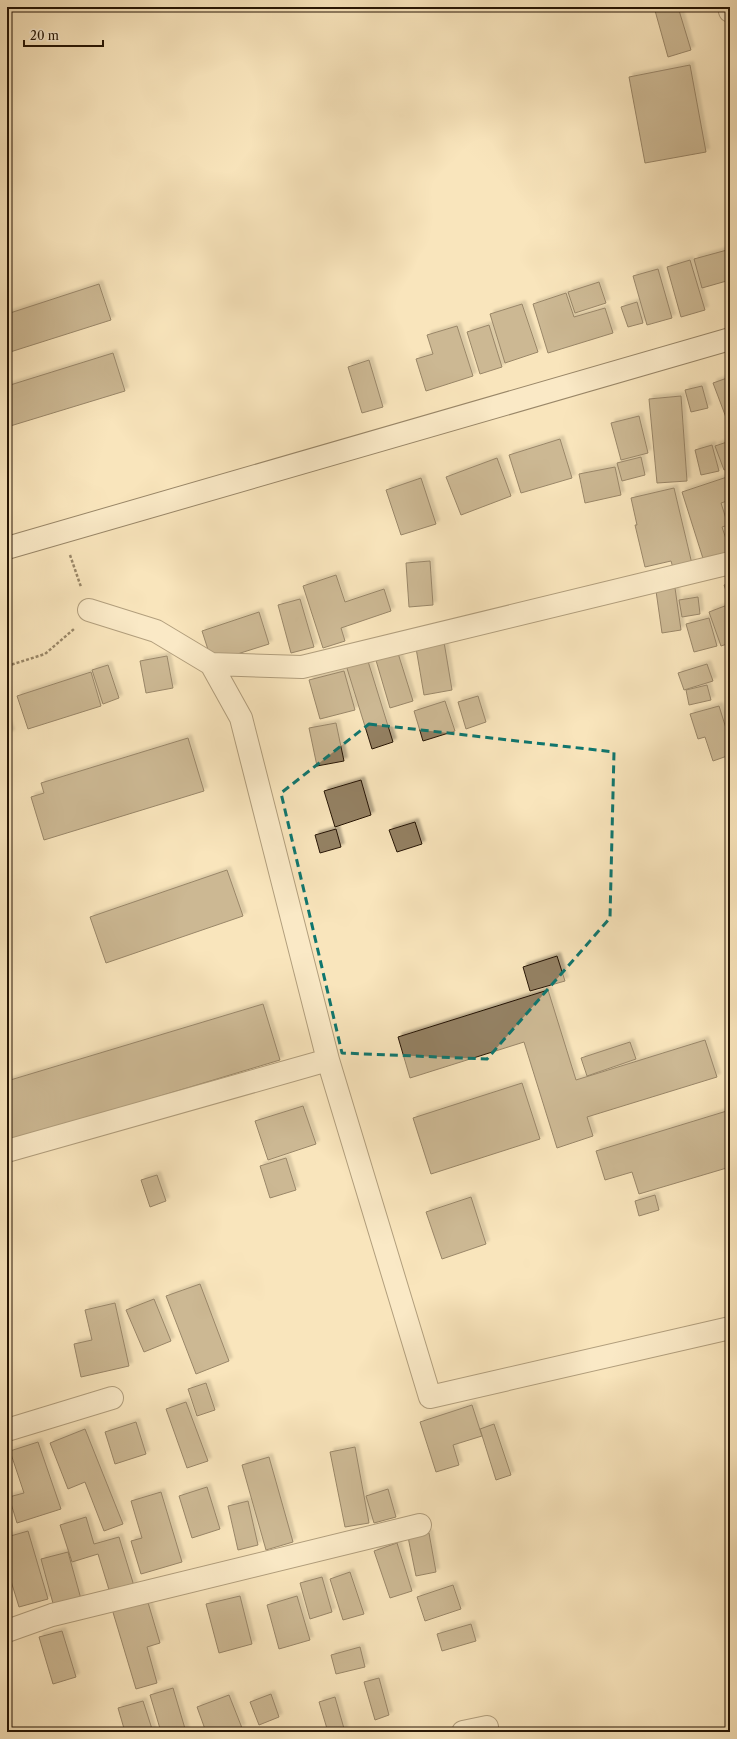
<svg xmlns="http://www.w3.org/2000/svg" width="737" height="1739" font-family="'Libre Caslon Text',serif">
	<defs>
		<filter id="shadow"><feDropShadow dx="3.5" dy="-3.5" stdDeviation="1" flood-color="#0004"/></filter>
	</defs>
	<rect width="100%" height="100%" fill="#f9e5bc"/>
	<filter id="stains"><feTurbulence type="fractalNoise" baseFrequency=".005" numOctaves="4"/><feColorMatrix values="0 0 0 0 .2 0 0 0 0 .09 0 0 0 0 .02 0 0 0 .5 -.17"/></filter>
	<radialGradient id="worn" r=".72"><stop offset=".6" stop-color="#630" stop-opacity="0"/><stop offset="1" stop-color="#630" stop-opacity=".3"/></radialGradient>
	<!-- building -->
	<path fill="#948164" stroke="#261504" filter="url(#shadow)" d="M654,7H678L691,50L668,57Z
		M690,65L706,152L645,163L629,77Z
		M727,250L730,261V280L702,288L694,259Z
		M690,260L705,310L681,317L667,267Z
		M658,269L672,318L647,325L633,276Z
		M599,282L606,303L575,313L568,292Z
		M99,284L111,320L7,353V314Z
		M566,293L574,317L605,308L613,333L548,353L533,304Z
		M637,302L643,323L628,327L621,307Z
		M522,304L538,352L505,363L490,314Z
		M489,325L502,367L480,374L467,332Z
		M457,326L473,376L426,391L416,359L433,354L427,335Z
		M113,353L125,391L7,427V386Z
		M369,360L383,407L362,413L348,367Z
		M730,377V428L713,383Z
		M702,386L708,408L691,412L685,390Z
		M681,396L687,481L657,483L649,399Z
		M639,416L648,453L621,460L611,423Z
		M560,439L572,478L521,493L509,455Z
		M730,441V468L724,470L715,446Z
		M712,445L719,471L701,475L695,450Z
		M641,457L645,475L622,481L617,463Z
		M497,458L511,496L461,515L446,477Z
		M615,467L621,495L585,503L579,474Z
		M727,477L730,486V500L721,503L728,525L722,527L730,551V560L706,568L682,492Z
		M421,478L436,524L401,535L386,490Z
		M674,488L692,564L673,568L671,561L645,567L635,525H637L631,498Z
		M430,561L433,605L409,607L406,563Z
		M336,575L345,602L384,589L391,611L341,628L345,641L323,648L303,586Z
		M730,583V602L724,585Z
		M675,588L681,630L662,633L656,591Z
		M698,597L700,614L682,617L679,600Z
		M300,599L314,647L291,653L278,605Z
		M730,604V643L721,646L709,612Z
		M259,612L269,644L212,662L202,631Z
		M709,618L717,646L694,652L686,624Z
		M444,642L452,690L424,695L416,648Z
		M397,650L413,701L390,708L375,657Z
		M167,656L173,688L146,693L140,661Z
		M367,658L393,742L372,749L346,665Z
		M707,664L713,681L684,690L678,673Z
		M108,665L119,698L103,704L92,670Z
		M344,671L355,710L320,719L309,680Z
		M91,672L101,706L28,729L17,696Z
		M707,685L711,700L689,705L686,690Z
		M478,696L486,722L466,729L458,702Z
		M445,701L455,731L423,741L414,711Z
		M719,706L730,741V755L713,761L705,737L698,739L690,714Z
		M7,722L11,733L7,735Z
		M336,723L344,761L317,766L309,728Z
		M188,738L204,791L44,840L31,797L44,793L41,783Z
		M361,780L371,815L335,827L324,791Z
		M415,822L422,844L397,852L389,830Z
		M336,829L341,847L320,853L315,835Z
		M227,870L243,916L106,963L90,917Z
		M557,956L565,981L530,991L523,967Z
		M548,990L576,1080L705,1040L717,1077L587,1117L593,1136L557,1148L524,1042L410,1078L398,1037Z
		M263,1004L280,1060L7,1142V1081Z
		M630,1042L636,1059L587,1076L581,1058Z
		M522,1083L540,1139L431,1174L413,1118Z
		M303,1106L316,1144L268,1160L255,1121Z
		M730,1110V1167L639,1194L632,1172L605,1180L596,1151Z
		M286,1158L296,1190L270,1198L260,1166Z
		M157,1175L166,1201L150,1207L141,1180Z
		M655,1195L659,1210L639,1216L635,1201Z
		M471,1197L486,1244L442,1259L426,1212Z
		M200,1284L229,1361L196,1374L166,1296Z
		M154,1299L171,1341L144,1352L126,1310Z
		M115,1303L129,1366L81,1377L74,1344L92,1340L85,1310Z
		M206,1383L215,1410L197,1416L188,1389Z
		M186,1402L208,1461L187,1468L166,1409Z
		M472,1405L482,1436L453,1445L459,1465L436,1472L420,1422Z
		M136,1422L146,1454L115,1464L105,1432Z
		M494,1424L511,1475L496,1480L480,1429Z
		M85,1429L123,1524L104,1531L85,1482L68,1489L50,1443Z
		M38,1442L61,1509L17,1523L9,1497L24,1493L10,1451Z
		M355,1447L369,1523L345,1527L330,1452Z
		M269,1457L293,1542L266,1550L242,1465Z
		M207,1487L220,1529L192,1538L179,1496Z
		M388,1489L396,1517L374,1523L366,1496Z
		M161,1492L182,1562L141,1574L131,1541L142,1538L131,1501Z
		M248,1501L258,1545L238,1550L228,1506Z
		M86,1517L94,1544L119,1537L134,1586L110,1593L98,1554L72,1562L60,1525Z
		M28,1531L48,1599L19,1607L7,1568V1537Z
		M429,1533L436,1572L416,1576L408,1537Z
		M397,1543L412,1591L390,1598L374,1551Z
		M68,1552L81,1599L54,1607L41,1559Z
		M350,1572L364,1614L343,1620L330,1579Z
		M322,1577L332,1612L310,1619L300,1583Z
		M453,1585L461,1609L425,1621L417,1597Z
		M240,1596L252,1644L219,1653L206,1604Z
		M297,1596L310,1640L279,1649L267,1605Z
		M147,1599L160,1643L147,1647L157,1683L136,1689L112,1609Z
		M471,1624L476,1641L442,1651L437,1634Z
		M62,1631L76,1677L53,1684L39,1637Z
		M360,1647L365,1667L336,1674L331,1655Z
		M379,1678L389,1715L375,1720L364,1682Z
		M173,1688L186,1732H161L150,1695Z
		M271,1694L279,1717L259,1725L250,1702Z
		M229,1695L242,1728L231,1732H206L197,1707Z
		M335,1697L345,1732H328L319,1702Z
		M143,1701L153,1732H125L118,1708Z"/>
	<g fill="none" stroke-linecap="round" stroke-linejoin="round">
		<defs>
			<path id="minor" d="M211,664L302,667L730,563
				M328,1060L430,1397L730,1328
				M7,1151L328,1060L241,718L211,664L156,631L89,610
				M7,1430L112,1398
				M7,1631L52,1615L420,1525
				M463,1732L487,1727"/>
			<path id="tertiary" d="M729,7L730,11"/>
			<path id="secondary" d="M7,548L730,339"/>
		</defs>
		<!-- minor casing -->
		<use href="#minor" stroke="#5b4932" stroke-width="24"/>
		<!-- tertiary casing -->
		<use href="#tertiary" stroke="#5b4932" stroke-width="24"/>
		<!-- secondary casing -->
		<use href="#secondary" stroke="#261504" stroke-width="24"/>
		<!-- path -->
		<path stroke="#261504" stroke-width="2.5" stroke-dasharray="3 2" stroke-linecap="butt" d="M70,555L81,587
			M7,666L45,654L74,629"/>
		<!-- minor -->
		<use href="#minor" stroke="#fbeed3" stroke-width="22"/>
		<!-- tertiary -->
		<use href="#tertiary" stroke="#fbeed3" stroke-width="22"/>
		<!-- secondary -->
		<use href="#secondary" stroke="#fbeed3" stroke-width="22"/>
	</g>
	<!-- marked area -->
	<path d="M0 0H737V1739H0ZM369,724L614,752L610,918L487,1059L342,1053L281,793Z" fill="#f9e5bc" fill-opacity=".55" fill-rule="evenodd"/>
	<path fill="none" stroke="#0f766e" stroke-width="3" stroke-dasharray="8 5" stroke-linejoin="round" d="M369,724L614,752L610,918L487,1059L342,1053L281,793Z"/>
	<!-- margin -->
	<rect width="737" height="1739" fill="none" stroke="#f9e5bc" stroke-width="24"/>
	<rect x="8" y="8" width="721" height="1723" fill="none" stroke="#261504" stroke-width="2"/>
	<rect x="12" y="12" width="713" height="1715" fill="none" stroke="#261504"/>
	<!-- scale -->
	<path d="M24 40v6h79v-6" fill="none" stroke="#261504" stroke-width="2"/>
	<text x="30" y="40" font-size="12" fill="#261504" stroke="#fbeed3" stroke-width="3" paint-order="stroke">20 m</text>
	<rect width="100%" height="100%" filter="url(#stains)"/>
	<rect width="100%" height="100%" fill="url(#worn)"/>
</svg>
